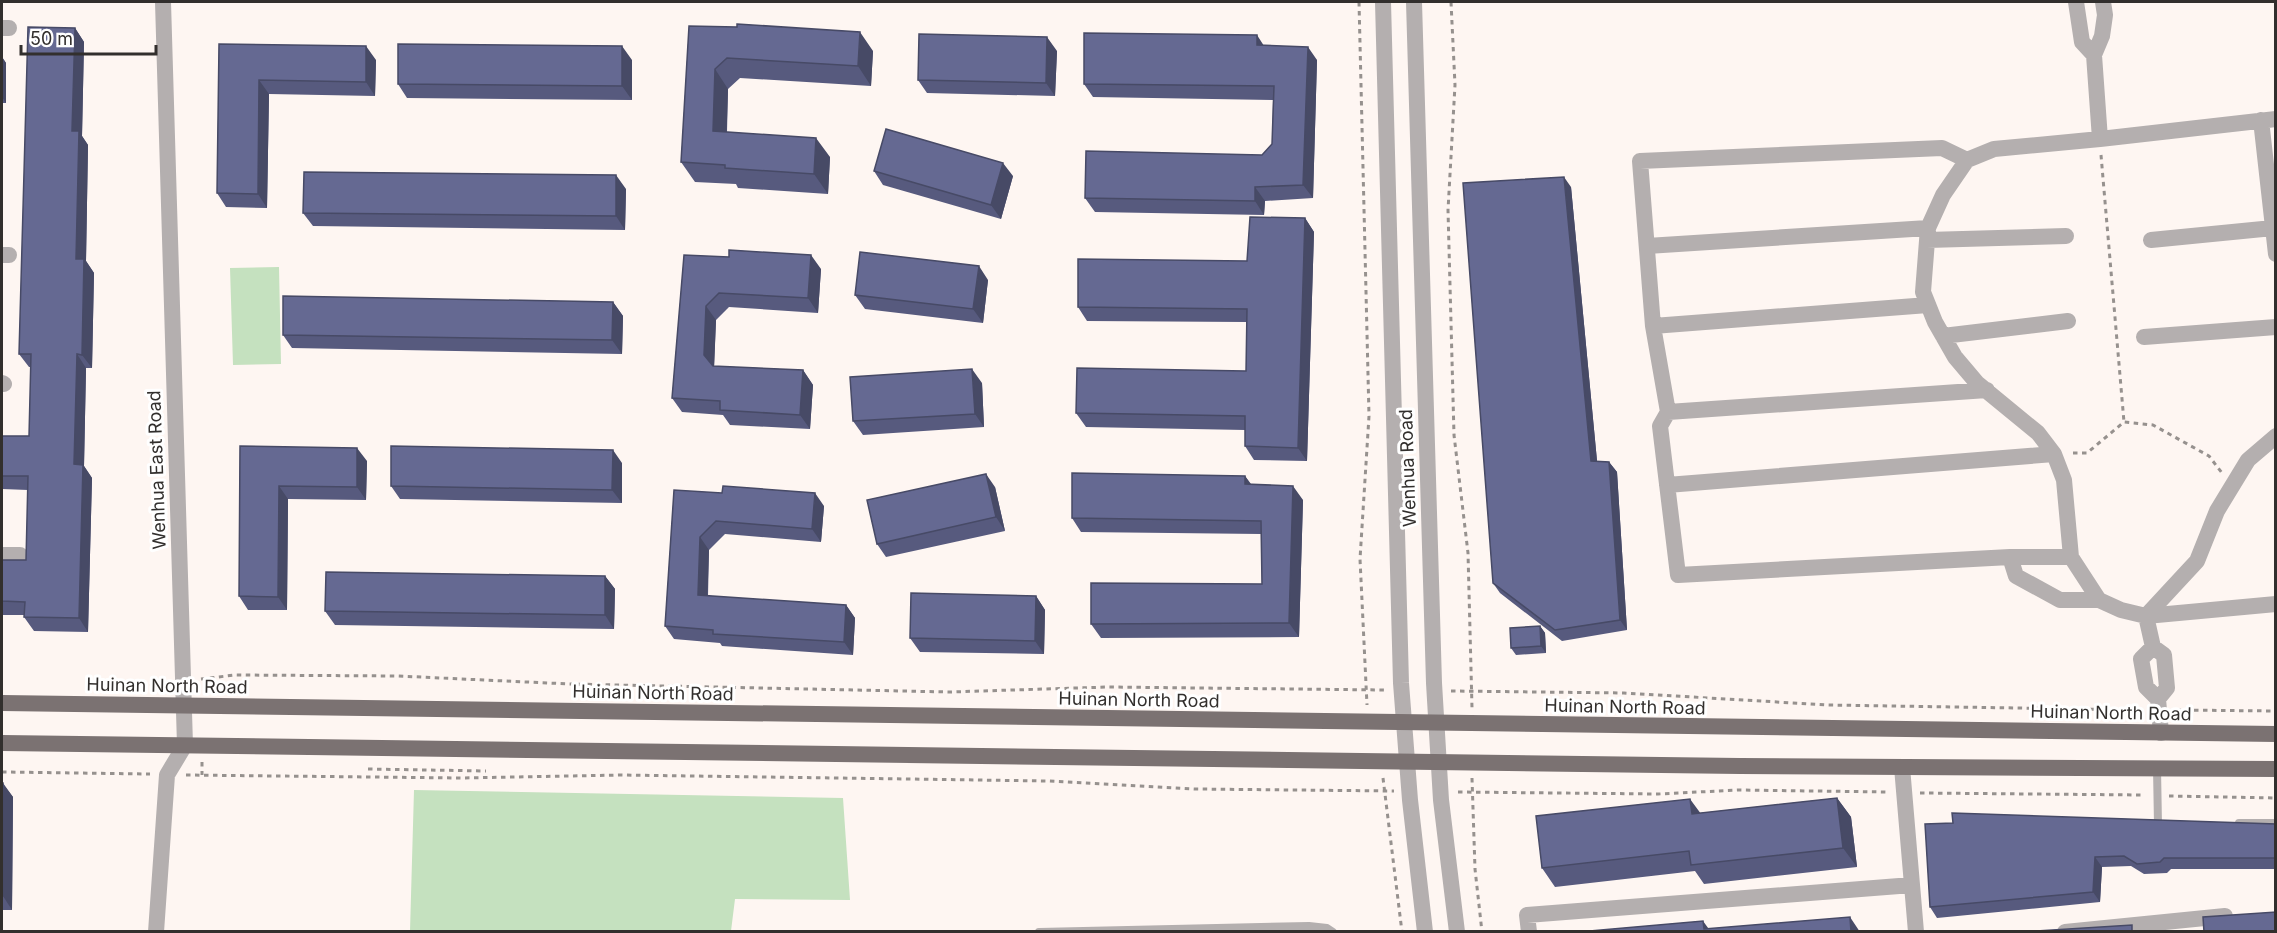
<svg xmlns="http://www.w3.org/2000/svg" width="2277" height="933" font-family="Inter,sans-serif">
	<rect width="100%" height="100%" fill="#fef6f2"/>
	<!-- green -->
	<path fill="#c5e1bf" d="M279,267L281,364L233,365L230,268Z
		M414,790L843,798L850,900L735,899L731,931H410Z"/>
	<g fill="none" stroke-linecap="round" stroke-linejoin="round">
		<!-- path -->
		<path stroke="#96918e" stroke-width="3" stroke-dasharray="4.5 4.5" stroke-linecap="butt" d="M1359,2L1369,416L1360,559L1367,705
			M1451,2L1455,85L1448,210L1454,435L1468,553L1472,708
			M2101,155L2124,422
			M2073,453H2087L2124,422L2153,425L2209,456L2222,473
			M201,679L235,675L398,676L570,684L950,692L1108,687L1384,690
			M150,686L167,684
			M1451,691L1624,693L1828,705L2143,710
			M2176,710L2276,711
			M202,762V775
			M368,769L486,771
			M2,772L150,774
			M186,775L462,778L622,775L1049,781L1195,789L1394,791
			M1383,778L1402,932
			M1472,778L1475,869L1482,932
			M1458,792L1658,794L1738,790L1889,792
			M1920,793L2144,795
			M2169,796L2276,798"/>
		<!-- service -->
		<path stroke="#b4afaf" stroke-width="8" d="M2239,823H2276
			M2152,824L2158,825L2157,768
			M1039,932L1309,926L1327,928L1333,932"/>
		<!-- minor -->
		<path stroke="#b4afaf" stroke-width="16" d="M2076,2L2082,42L2094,55
			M2103,2L2105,15L2102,36L2094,55L2100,139L1994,149L1967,160L1943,195L1928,228L1923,292L1935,322L1955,357L1977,383L2038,433L2054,454L2064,480L2071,557L2099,600L2121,610L2146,616L2276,604
			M2,28H9
			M2261,120L2276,254
			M2100,139L2276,119
			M1927,240L2066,236
			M2151,240L2273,228
			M1647,246L1928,228
			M2,255H9
			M1653,326L1928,305
			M1943,336L2068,321
			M2144,337L2276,327
			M2,383L4,384
			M1987,390L1668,412L1660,426L1678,575L2010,557L2016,576L2060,600H2099
			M1668,412L1653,326L1640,161L1942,148L1967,160
			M1667,485L2054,454
			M2,555H20
			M2010,557H2071
			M2153,647L2141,659L2146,687L2158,699L2161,733
			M2158,699L2167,688L2164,655L2153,647L2146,616L2197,561L2217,511L2248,460L2276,436
			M1902,767L1916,932
			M156,932L167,775L185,745
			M1529,932L1527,915L1912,885
			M2065,932L2225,916"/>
		<!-- tertiary -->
		<path stroke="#b4afaf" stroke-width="16" d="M163,2L185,745
			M1383,2L1401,683L1410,800L1425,932
			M1414,2L1434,683L1441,800L1457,932"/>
		<!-- primary -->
		<path stroke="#7b7272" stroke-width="16" d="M2,703L2276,734
			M2,743L1740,766L2276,769"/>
	</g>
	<!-- wall -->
	<path fill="#575a7e" d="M689,26L873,51L871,86L740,78L728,89L727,132L830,157L828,194L738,188L736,184L695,182L681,162Z
		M75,28L84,42L82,136L88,145L86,261L94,273L92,368H86L84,466L92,478L88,632L34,631L24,617V615H2V560H26L28,490L2,489V436H29L31,367H29L19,354Z
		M219,44L376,60L375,96L269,94L267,208L226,207L217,193Z
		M1264,45L1317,60L1313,198L1265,201L1264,215L1095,212L1085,198L1262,155L1272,144L1273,100L1093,97L1084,84Z
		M1057,51L1055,96L927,93L918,80Z
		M2,57L6,63V103H2Z
		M632,60V100L407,98L398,84Z
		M874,171L1013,176L1001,219L883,185Z
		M1571,187L1597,461L1609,462L1617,472L1627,630L1562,641L1500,593L1493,583Z
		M626,189L625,230L313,226L303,213Z
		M1305,218L1314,232L1307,461L1254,460L1245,446V430L1086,427L1076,413L1246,371V322L1087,321L1078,307L1247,261Z
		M684,255L821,269L818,313L729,307L716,320L714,366L803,370L813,385L810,429L730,425L723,415L682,412L672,398Z
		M988,280L983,323L865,309L855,295Z
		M613,302L623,316L622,354L292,348L283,335Z
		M982,383L984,427L863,435L853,421Z
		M240,446L367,461L366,500L288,499L287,610H248L239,596Z
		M622,463V503L400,499L391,486Z
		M1245,476L1251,484L1303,500L1299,637L1101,638L1091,624L1262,584L1261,534L1081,532L1072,518Z
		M995,487L1005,531L886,557L877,544Z
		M674,490L824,506L821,542L725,534L709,550L708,596L846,605L855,618L853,655L722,646L720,643L674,639L665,626Z
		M605,576L615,589L614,629L335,625L325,611Z
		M1036,596L1045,610L1044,654L920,652L910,638Z
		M1540,626L1545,633L1546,653L1516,655L1511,648Z
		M2,783L13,797L12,910H2Z
		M1837,798L1851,817L1857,867L1704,884L1695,871L1555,887L1542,868L1700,813Z
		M1925,824H2276V869H2171L2167,873L2144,874L2131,866L2102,867L2100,902L1937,918L1930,907Z"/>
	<!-- shaded-wall -->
	<path fill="#474a66" d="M75,28L84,42L82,136L88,145L86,261L94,273L92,368L82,355L76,259L72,131Z
		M860,32L873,51L871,86L858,66Z
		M1257,35L1266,49L1257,45Z
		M1047,37L1057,51L1055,96L1046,83Z
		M366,46L376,60L375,96L366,82Z
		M622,46L632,60V100L622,86Z
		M1308,47L1317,60L1313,198L1303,185Z
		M2,57L6,63V103L2,97Z
		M715,69L728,89L726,151L713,131Z
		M259,80L269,94L267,208L258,194Z
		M816,138L830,157L828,194L814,174Z
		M1003,163L1013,176L1001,219L991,205Z
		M616,175L626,189L625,230L616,216Z
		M1564,177L1571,187L1598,471L1591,461Z
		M1255,187L1265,201L1264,215L1255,201Z
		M1305,218L1314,232L1307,461L1298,448Z
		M811,255L821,269L818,313L808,298Z
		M979,266L988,280L983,323L973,309Z
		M613,302L623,316L622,354L612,340Z
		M706,306L716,320L714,370L704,355Z
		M77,354L86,368L84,466L92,478L88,632L79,618L74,464Z
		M972,369L982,383L984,427L975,414Z
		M803,370L813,385L810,429L800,415Z
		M357,448L367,461L366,500L357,487Z
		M613,450L622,463V503L612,490Z
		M1609,462L1617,472L1627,630L1620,620Z
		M986,474L995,487L1005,531L996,517Z
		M1245,476L1254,489L1245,484Z
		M279,486L288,499L287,610L278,597Z
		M1293,486L1303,500L1299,637L1289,623Z
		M815,493L824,506L821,542L812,529Z
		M700,537L709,550L707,608L698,595Z
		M605,576L615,589L614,629L605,615Z
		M1036,596L1045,610L1044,654L1035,641Z
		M846,605L855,618L853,655L844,642Z
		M1540,626L1545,633L1546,653L1541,646Z
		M3,783L13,797L12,910L3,896Z
		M1837,798L1851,817L1857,867L1843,848Z
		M1690,799L1704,818L1692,814Z
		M2095,857L2102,867L2100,902L2093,892Z
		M1850,917L1860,932H1851Z
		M1703,921L1711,932L1704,929Z"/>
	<!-- building -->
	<path fill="#656992" stroke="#474a66" stroke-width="1.5" d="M737,24L860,32L858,66L727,58L715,69L713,131L816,138L814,174L725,168V165L681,162L689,26L737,27Z
		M28,27L75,28L72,131H79L76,259H84L82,355L77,354L74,464L83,465L79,618L24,617L25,602L2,601V560H26L28,476H2V436H29L31,354H19Z
		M1084,33L1257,35V45L1308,47L1303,185L1255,187V201L1085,198L1086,151L1262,155L1272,144L1274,86L1084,84Z
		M919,34L1047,37L1046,83L918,80Z
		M219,44L366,46V82L259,80L258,194L217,193Z
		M398,44L622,46V86L398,84Z
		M886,129L1003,163L991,205L874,171Z
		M304,172L616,175V216L303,213Z
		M1564,177L1591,461L1609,462L1620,620L1555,630L1493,583L1463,183Z
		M1250,217L1305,218L1298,448L1245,446V416L1076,413L1077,368L1246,371L1247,309L1078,307V259L1247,261Z
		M729,250L811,255L808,298L719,293L706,306L704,355L713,366L803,370L800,415L720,410V401L672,398L684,255L729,257Z
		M860,252L979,266L973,309L855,295Z
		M283,296L613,302L612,340L283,335Z
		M972,369L975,414L853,421L850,377Z
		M240,446L357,448V487L279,486L278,597L239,596Z
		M391,446L613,450L612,490L391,486Z
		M1072,473L1245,476V484L1293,486L1289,623L1091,624V583L1262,584L1261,521L1072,518Z
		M986,474L996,517L877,544L867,500Z
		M723,486L815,493L812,529L716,521L700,537L698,595L846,605L844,642L713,634V630L665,626L674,490L722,493Z
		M326,572L605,576V615L325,611Z
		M911,593L1036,596L1035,641L910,638Z
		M1540,626L1541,646L1511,648L1510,628Z
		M2,783H3V896H2Z
		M1837,798L1843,848L1691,865L1689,851L1542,868L1536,816L1690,799L1692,814Z
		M1952,813L2276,824V858H2164L2160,862L2137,864L2124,856L2095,857L2093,892L1930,907L1925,824L1953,823Z
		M2276,912V932H2204L2203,917Z
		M1850,917L1851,932H1578L1703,921L1704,929Z
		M2132,925V932H2020Z"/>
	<g text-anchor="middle" stroke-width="6" stroke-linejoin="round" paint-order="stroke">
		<!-- street labels -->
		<g font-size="18" fill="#322f2d" stroke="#fff">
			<text transform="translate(1408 468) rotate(-92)" y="6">Wenhua Road</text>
			<text transform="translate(157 470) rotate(-92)" y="6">Wenhua East Road</text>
			<text transform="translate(167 686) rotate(1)" y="6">Huinan North Road</text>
			<text transform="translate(653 693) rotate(1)" y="6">Huinan North Road</text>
			<text transform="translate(1139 700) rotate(1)" y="6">Huinan North Road</text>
			<text transform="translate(1625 707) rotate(1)" y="6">Huinan North Road</text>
			<text transform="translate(2111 713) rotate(1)" y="6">Huinan North Road</text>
		</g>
	</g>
	<!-- border -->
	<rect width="2277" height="933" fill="none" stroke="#322f2d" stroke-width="6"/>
	<!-- scale -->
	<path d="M21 45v9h135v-9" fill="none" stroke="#322f2d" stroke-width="3"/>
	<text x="30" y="45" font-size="18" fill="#322f2d" stroke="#ffffff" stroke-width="4.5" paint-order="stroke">50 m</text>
</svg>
